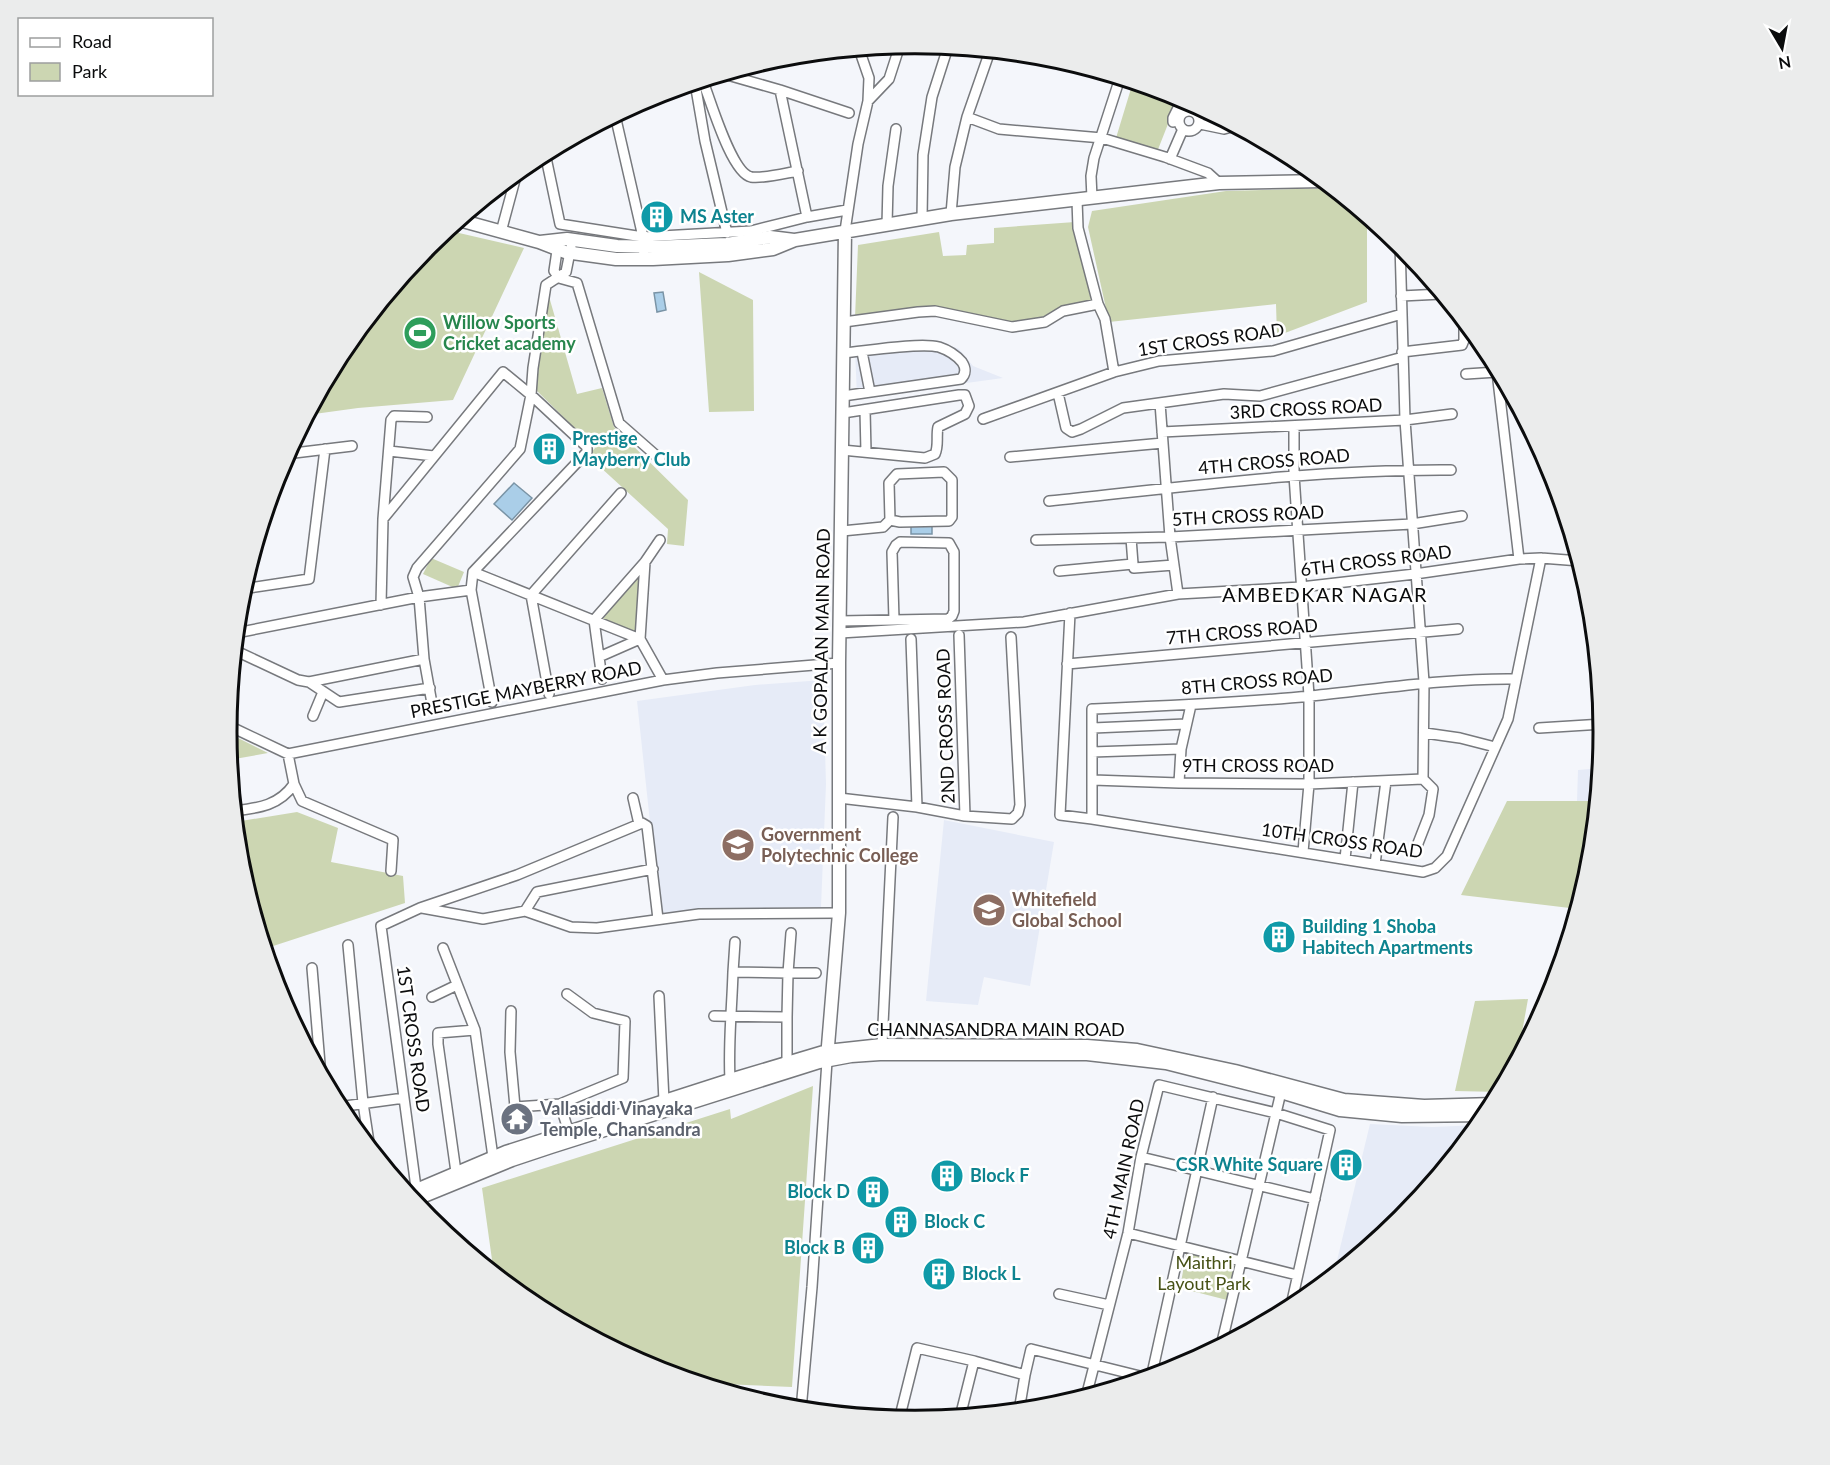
<svg xmlns="http://www.w3.org/2000/svg" width="1830" height="1465" font-family="Lato,sans-serif">
	<rect width="100%" height="100%" fill="#f4f6fb"/>
	<!-- built -->
	<path fill="#e6ebf7" d="M934,340L959,349L973,366L1003,378L857,398L855,349Z
		M823,680L826,784L821,907L720,909L660,915L637,701L755,685Z
		M1600,768L1597,801H1577L1578,770Z
		M944,820L1054,842L1030,986L984,977L978,1005L926,1001Z
		M1370,1124L1432,1127L1480,1125L1402,1220L1333,1277Z"/>
	<!-- green -->
	<path fill="#ccd6b2" d="M1133,82L1179,96L1157,152L1116,138Z
		M1333,188L1367,217V302L1277,336L1276,304L1109,322L1088,227L1092,211L1226,191Z
		M1075,222L1091,301L1063,307L1045,316L1018,323L964,312L918,307L855,318L858,245L939,232L943,256L966,255L967,245L994,243V228Z
		M446,230L524,248L453,400L358,408L307,415L342,349L428,245Z
		M699,272L753,300L754,411L709,412Z
		M548,293L577,394L602,388L614,427L688,500L684,546L667,544L668,529L588,456L595,448L536,390Z
		M431,558L464,572L457,589L423,574Z
		M640,572L636,632L603,619Z
		M226,732L268,753L229,760Z
		M1507,801H1597L1591,867L1578,909L1461,895Z
		M297,812L338,828L331,862L403,876L405,903L264,949L239,867L235,822Z
		M1528,999L1517,1060L1500,1092L1455,1091L1475,1001Z
		M813,1086L792,1387L698,1383L651,1369L532,1305L494,1274L482,1188L730,1109L731,1119Z
		M1187,1249L1237,1261L1227,1300L1180,1288Z"/>
	<!-- water -->
	<path fill="#aacee8" stroke="#7a94a6" stroke-width="1.5" d="M663,292L666,310L657,312L654,293Z
		M514,483L532,498L512,520L494,504Z
		M911,525H932V534H911Z"/>
	<g fill="none" stroke-linecap="round" stroke-linejoin="round">
		<defs>
			<path id="street" d="M724,74L780,90L807,217
				M695,83L705,87C712,105 732,173 751,177C763,179 786,173 798,171
				M695,83L705,141L727,233
				M780,90L849,113
				M868,101L889,79L900,45
				M1179 121a10 10 0 1 1 20 0a10 10 0 1 1-20 0Z
				M615,115L643,237L644,259
				M967,117L999,129L1102,138L1165,157L1208,173L1219,183
				M1173,122V118L1183,98
				M1200,124L1224,129L1235,126
				M545,153L560,224L643,237L751,231L807,217L847,210
				M1170,159L1183,129
				M1092,198L1091,176L1094,158L1120,78
				M1077,200L1078,228L1098,304L1105,319L1114,372
				M951,214L955,167L967,117L990,51
				M922,219L923,155L932,97L948,47
				M887,225L888,186L896,129
				M845,231L858,144L868,101L869,78L859,49
				M501,232L516,176
				M558,244L554,271L559,278L577,283L619,423L660,459
				M1400,244L1405,420L1424,682L1423,779L1433,789L1429,815L1415,851
				M1401,296L1442,294
				M844,322L918,312L935,311L1012,327L1045,322L1063,311L1098,304
				M862,352L870,392
				M1402,352L1462,345L1464,340V320
				M1466,374L1497,372L1519,559
				M1058,393L1066,428L1072,432L1081,429L1123,408L1224,394L1260,396L1403,357
				M843,396L961,379C966,374 966,368 962,362C956,355 948,350 939,347C920,342 866,351 844,353
				M1160,403L1170,537L1178,594
				M865,410L866,452
				M983,419L1114,372L1159,361L1273,351L1402,314
				M1294,426V475L1309,696V784L1303,852
				M1162,432L1405,420L1452,414
				M842,450L925,458L935,454C939,446 936,436 938,427L965,414L969,406L965,395H959L843,413
				M389,451L434,456
				M286,454L352,446
				M1010,457L1163,443
				M1049,501C1183,487 1316,469 1451,470
				M383,519L503,372L531,395L587,447V452L473,572L471,590L492,702
				M842,531L883,527L890,520L900,522L949,521L952,517V480L944,472L897,474L889,483L890,520
				M1036,540L1170,537L1412,524L1462,516
				M1133,564L1134,568L1174,565
				M1059,571L1133,564L1131,538
				M473,572L640,639L663,680
				M242,589L309,579L325,449
				M381,605L383,519L391,420L394,416L427,417
				M1070,613L1060,815L1092,819L1423,872L1435,868L1447,856L1508,719L1541,558
				M840,621L948,619L952,616L954,611V552L949,543L900,542L896,545L892,552L894,620
				M236,633L419,597L471,590
				M840,633L1024,622L1178,594L1301,587L1415,574L1519,559L1541,558L1580,561
				M959,635L965,816
				M911,639L917,807
				M234,650L298,680L309,682L424,659
				M599,657L640,639L645,562
				M1067,664L1458,629
				M602,679L594,620L645,562L660,540
				M309,682L339,702L430,688
				M549,694L531,595L621,493
				M433,709L424,659L419,597L413,577L417,568L520,449L531,395L533,368L546,285L566,272L571,247
				M313,716L323,692
				M227,725L288,754L663,680L717,673L839,663
				M1093,728L1186,724
				M1539,728L1603,724
				M1425,733L1460,738L1495,747
				M1092,752L1181,749
				M288,754L294,784L302,801L393,840L391,871
				M1093,780L1179,783L1309,784L1423,779
				M1179,783L1181,749L1191,705
				M633,798L639,824
				M839,798L917,807L965,816L1012,819L1018,813L1020,805L1011,637
				M234,811C258,808 279,806 294,784
				M1092,819V709C1165,706 1239,703 1311,696C1380,689 1447,678 1516,679
				M1345,859L1353,782
				M1375,864L1386,781
				M422,908L483,919L525,911L571,927L597,928L699,914L839,913
				M525,911L537,892L653,869
				M791,933L788,973H816
				M348,945L363,1103L370,1149
				M443,948L475,1030L493,1157
				M312,968L321,1076
				M733,972L735,942
				M275,983V985
				M659,996L664,1101
				M432,997L457,985
				M511,1011L510,1052L515,1107L560,1104L570,1136
				M714,1016L787,1017L788,973L733,972C732,1007 728,1044 730,1080
				M787,1017V1063
				M882,1045L893,817
				M560,1104L623,1078L625,1021L593,1013L567,994
				M338,1107L404,1098
				M1141,1157L1315,1199
				M456,1172L438,1044V1033L475,1030
				M417,1195L381,926L420,908L517,875L642,823L647,826L658,919
				M1128,1233L1297,1275
				M1059,1294L1109,1305
				M1221,1346L1281,1092
				M974,1361L1025,1375L1031,1349L1148,1378
				M1151,1378L1213,1097
				M1086,1397L1128,1233L1141,1157L1159,1085L1276,1113L1330,1130L1290,1310
				M801,1410L812,1287L827,1061
				M1019,1411L1025,1375
				M899,1420L917,1348L974,1361L960,1417"/>
			<path id="secondary" d="M459,220L539,242L565,252L616,259H653L728,255L773,249L795,240L951,214L1219,183L1323,181
				M540,242L567,239L617,246L653,247L727,244L770,237L794,240
				M827,1058L839,913V663L845,231
				M407,1194L506,1152L730,1080L827,1051L882,1045L1087,1046L1137,1050L1235,1071L1344,1100L1424,1106L1494,1104
				M419,1198L512,1160L551,1147L819,1062L851,1056L880,1054H1087L1166,1063L1281,1092L1340,1110L1402,1116L1488,1115"/>
		</defs>
		<!-- street casing -->
		<use href="#street" stroke="#77797d" stroke-width="12"/>
		<!-- secondary casing -->
		<use href="#secondary" stroke="#77797d" stroke-width="15"/>
		<!-- street -->
		<use href="#street" stroke="#fff" stroke-width="9"/>
		<!-- secondary -->
		<use href="#secondary" stroke="#fff" stroke-width="12"/>
	</g>
	<!-- icons -->
	<defs>
		<symbol id="building-disc" viewBox="-11 -11 22 22"><circle r="9.5" fill="#0f9aa8" stroke="#fff"/><path d="M-4-6H4V6H1V3H-1V6H-4ZM-2.5-4.3h1.7v1.8h-1.7ZM.8-4.3h1.7v1.8H.8ZM-2.5-1h1.7V.8h-1.7ZM.8-1h1.7V.8H.8Z" fill="#fff"/></symbol>
		<symbol id="stadium-disc" viewBox="-11 -11 22 22"><circle r="9.5" fill="#2e9e5b" stroke="#fff"/><path d="M0-5a6.5 5 0 1 0 0 10a6.5 5 0 1 0 0-10ZM-3.5-1.8h7v3.6h-7Z" fill="#fff"/></symbol>
		<symbol id="university-disc" viewBox="-11 -11 22 22"><circle r="9.5" fill="#8d6e63" stroke="#fff"/><path d="M0-5L7-2L0 1L-7-2ZM-4 1L0 2.5L4 1V4Q0 6-4 4Z" fill="#fff"/></symbol>
		<symbol id="school-disc" viewBox="-11 -11 22 22"><circle r="9.5" fill="#8d6e63" stroke="#fff"/><path d="M0-5L7-2L0 1L-7-2ZM-4 1L0 2.5L4 1V4Q0 6-4 4Z" fill="#fff"/></symbol>
		<symbol id="temple-disc" viewBox="-11 -11 22 22"><circle r="9.5" fill="#6b7280" stroke="#fff"/><path d="M0-6L5-2H3V0L6.5 2.5H4V6H1.5V3h-3V6H-4V2.5H-6.5L-3 0V-2H-5Z" fill="#fff"/></symbol>
	</defs>
	<g fill-rule="evenodd">
		<use href="#building-disc" x="638" y="198" width="38" height="38"/>
		<use href="#stadium-disc" x="401" y="314" width="38" height="38"/>
		<use href="#building-disc" x="530" y="430" width="38" height="38"/>
		<use href="#university-disc" x="719" y="826" width="38" height="38"/>
		<use href="#school-disc" x="970" y="891" width="38" height="38"/>
		<use href="#building-disc" x="1260" y="918" width="38" height="38"/>
		<use href="#temple-disc" x="498" y="1100" width="38" height="38"/>
		<use href="#building-disc" x="1327" y="1146" width="38" height="38"/>
		<use href="#building-disc" x="928" y="1157" width="38" height="38"/>
		<use href="#building-disc" x="854" y="1173" width="38" height="38"/>
		<use href="#building-disc" x="882" y="1203" width="38" height="38"/>
		<use href="#building-disc" x="849" y="1229" width="38" height="38"/>
		<use href="#building-disc" x="920" y="1255" width="38" height="38"/>
	</g>
	<g text-anchor="middle" stroke-width="5" stroke-linejoin="round" paint-order="stroke">
		<!-- culture labels -->
		<g font-size="18" font-weight="bold" fill="#0d838f" stroke="#fff" text-anchor="start">
			<text x="680" y="223">MS Aster</text>
			<text x="572" y="445">Prestige<tspan x="572" dy="21">Mayberry Club</tspan></text>
			<text x="1302" y="933">Building 1 Shoba<tspan x="1302" dy="21">Habitech Apartments</tspan></text>
			<text x="1323" y="1171" text-anchor="end">CSR White Square</text>
			<text x="970" y="1182">Block F</text>
			<text x="850" y="1198" text-anchor="end">Block D</text>
			<text x="924" y="1228">Block C</text>
			<text x="845" y="1254" text-anchor="end">Block B</text>
			<text x="962" y="1280">Block L</text>
		</g>
		<!-- leisure labels -->
		<g font-size="18" font-weight="bold" fill="#27864d" stroke="#fff" text-anchor="start">
			<text x="443" y="329">Willow Sports<tspan x="443" dy="21">Cricket academy</tspan></text>
		</g>
		<!-- street labels -->
		<g font-size="18" fill="#0b0c0d" stroke="#fff">
			<text transform="translate(1211 340) rotate(-8)" y="6">1ST CROSS ROAD</text>
			<text transform="translate(1306 409) rotate(-3)" y="6">3RD CROSS ROAD</text>
			<text transform="translate(1274 462) rotate(-5)" y="6">4TH CROSS ROAD</text>
			<text transform="translate(1248 516) rotate(-3)" y="6">5TH CROSS ROAD</text>
			<text transform="translate(1376 561) rotate(-7)" y="6">6TH CROSS ROAD</text>
			<text transform="translate(1242 632) rotate(-5)" y="6">7TH CROSS ROAD</text>
			<text transform="translate(822 641) rotate(-89)" y="6">A K GOPALAN MAIN ROAD</text>
			<text transform="translate(1257 682) rotate(-5)" y="6">8TH CROSS ROAD</text>
			<text transform="translate(526 690) rotate(-11)" y="6">PRESTIGE MAYBERRY ROAD</text>
			<text transform="translate(946 726) rotate(-92)" y="6">2ND CROSS ROAD</text>
			<text x="1258" y="772">9TH CROSS ROAD</text>
			<text transform="translate(1342 841) rotate(8)" y="6">10TH CROSS ROAD</text>
			<text x="996" y="1036">CHANNASANDRA MAIN ROAD</text>
			<text transform="translate(413 1039) rotate(82)" y="6">1ST CROSS ROAD</text>
			<text transform="translate(1124 1169) rotate(-78)" y="6">4TH MAIN ROAD</text>
		</g>
		<!-- education labels -->
		<g font-size="18" font-weight="bold" fill="#785e54" stroke="#fff" text-anchor="start">
			<text x="761" y="841">Government<tspan x="761" dy="21">Polytechnic College</tspan></text>
			<text x="1012" y="906">Whitefield<tspan x="1012" dy="21">Global School</tspan></text>
		</g>
		<!-- worship labels -->
		<g font-size="18" font-weight="bold" fill="#5b616d" stroke="#fff" text-anchor="start">
			<text x="540" y="1115">Vallasiddi Vinayaka<tspan x="540" dy="21">Temple, Chansandra</tspan></text>
		</g>
		<!-- park labels -->
		<g font-size="18" fill="#465115" stroke="#fff">
			<text x="1204" y="1269">Maithri<tspan x="1204" dy="21">Layout Park</tspan></text>
		</g>
		<!-- neighbourhood labels -->
		<g font-size="20" letter-spacing="1.5" fill="#0b0c0d" stroke="#fff">
			<text x="1325" y="602">AMBEDKAR NAGAR</text>
		</g>
	</g>
	<!-- crop -->
	<path d="M0 0H1830V1465H0ZM237 732a678 678 0 1 1 1356 0a678 678 0 1 1-1356 0Z" fill="#ebecec" fill-rule="evenodd"/>
	<path fill="none" stroke="#0b0c0d" stroke-width="3" d="M237 732a678 678 0 1 1 1356 0a678 678 0 1 1-1356 0Z"/>
	<!-- legend -->
	<rect x="18" y="18" width="195" height="78" fill="#ffffff" stroke="#9d9e9e" stroke-width="1.5"/>
	<rect x="30" y="38" width="30" height="9" fill="#ffffff" stroke="#9d9e9e" stroke-width="1.5"/>
	<text x="72" y="48" font-size="18" fill="#0b0c0d">Road</text>
	<rect x="30" y="63" width="30" height="18" fill="#ccd6b2" stroke="#9d9e9e" stroke-width="1.5"/>
	<text x="72" y="78" font-size="18" fill="#0b0c0d">Park</text>
	<!-- north arrow -->
	<g transform="translate(1782 48) rotate(170)" stroke="#ffffff" stroke-width="4.5" paint-order="stroke">
	<path d="M0-4.5L10 22L0 15L-10 22Z" fill="#0b0c0d"/>
	<text y="-9" font-size="16" font-weight="bold" text-anchor="middle" fill="#0b0c0d">N</text>
	</g>
</svg>
